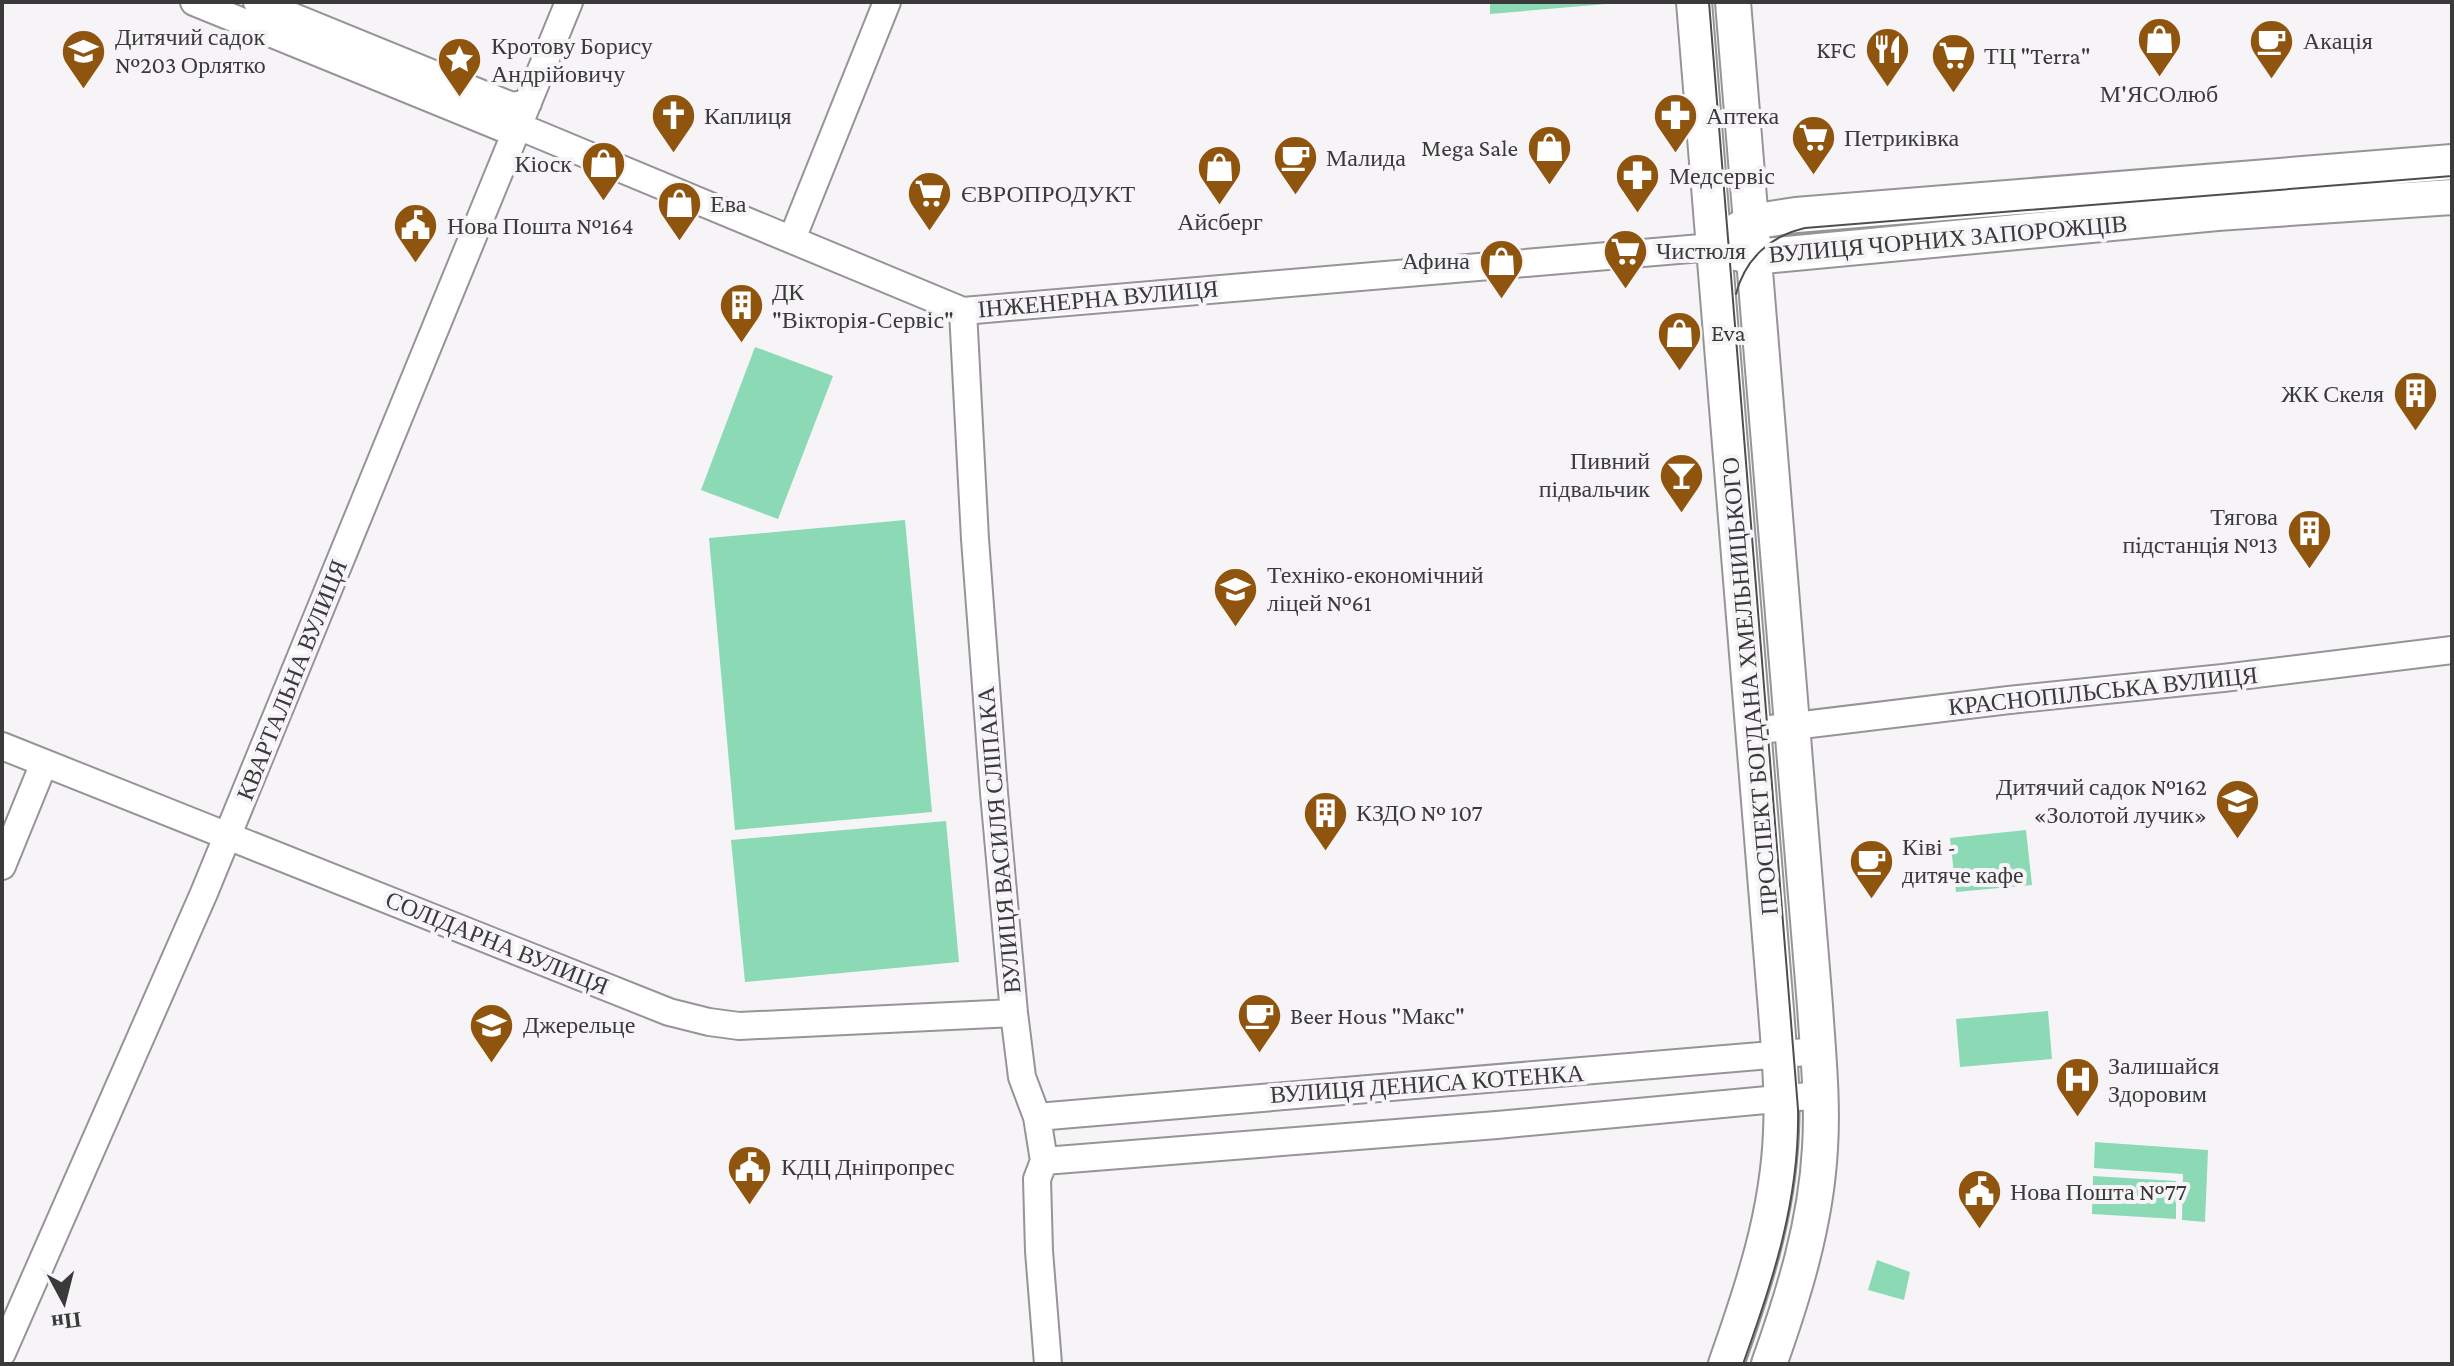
<svg xmlns="http://www.w3.org/2000/svg" width="2454" height="1366" font-family="'Crimson Pro',serif">
	<rect width="100%" height="100%" fill="#f6f4f7"/>
	<!-- green -->
	<path fill="#8bdab5" d="M1490,2H1606V4L1490,14Z
		M755,347L833,376L778,519L701,490Z
		M905,520L932,812L735,830L709,538Z
		M946,821L959,962L745,982L731,840Z
		M2026,830L2032,885L1956,892L1950,838Z
		M2048,1011L2052,1059L1960,1067L1956,1019Z
		M2095,1142L2208,1150L2205,1222L2182,1220L2183,1174L2094,1168Z
		M2093,1176L2176,1181V1219L2092,1214Z
		M1877,1260L1910,1272L1904,1300L1868,1290Z"/>
	<g fill="none" stroke-linecap="round" stroke-linejoin="round">
		<defs>
			<path id="minor" d="M194,2L515,133
				M257,2L512,106L528,103
				M518,126L963,311L1713,247
				M792,239L887,2
				M963,311L975,539L994,793L1014,1013L1022,1077L1037,1117L1044,1161L1037,1179L1039,1251L1048,1364
				M1753,731L2009,700L2223,678L2452,650
				M2,746L669,1012L709,1022L739,1026L1014,1013
				M2,866L44,763
				M1037,1117L1818,1051
				M1044,1161L1497,1125L1820,1095
				M2,1353L204,893L569,2"/>
			<path id="major" d="M1694,2L1776,1010C1779,1050 1783,1092 1781,1132C1778,1213 1753,1288 1726,1364
				M1733,2L1815,1006C1818,1053 1823,1101 1820,1148C1816,1223 1794,1294 1769,1364
				M1733,233L1751,222L1796,215L2452,162
				M1732,252L1754,257L2217,213L2452,197"/>
		</defs>
		<!-- minor casing -->
		<use href="#minor" stroke="#969497" stroke-width="30"/>
		<!-- major casing -->
		<use href="#major" stroke="#969497" stroke-width="38"/>
		<!-- minor -->
		<use href="#minor" stroke="#fff" stroke-width="26"/>
		<!-- major -->
		<use href="#major" stroke="#fff" stroke-width="34"/>
		<!-- tram -->
		<path stroke="#4f4e4f" stroke-width="2" d="M1709,2L1798,1109C1800,1199 1773,1281 1743,1364
			M1736,294C1745,259 1770,236 1805,228L2452,176"/>
	</g>
	<!-- icons -->
	<defs>
		<symbol id="shop-pin" viewBox="-11 -11 22 30"><path d="M0 17L-7.5 6A9.5 9.5 0 1 1 7.5 6Z" fill="#8f550f" stroke="#f6f4f7"/><path d="M-5-2.5h2.3a2.7 3.5 0 0 1 5.4 0H5L5.5 6h-11ZM-1.5-2.5h3a1.5 2.3 0 0 0-3 0Z" fill="#fff"/></symbol>
		<symbol id="cafe-pin" viewBox="-11 -11 22 30"><path d="M0 17L-7.5 6A9.5 9.5 0 1 1 7.5 6Z" fill="#8f550f" stroke="#f6f4f7"/><path d="M-5.5-4.5H6V0H3Q3 3.5 0 3.5H-2.5Q-5.5 3.5-5.5 0ZM3-3.2v2h1.7v-2ZM-6 4.5H4V6H-6Z" fill="#fff"/></symbol>
		<symbol id="restaurant-pin" viewBox="-11 -11 22 30"><path d="M0 17L-7.5 6A9.5 9.5 0 1 1 7.5 6Z" fill="#8f550f" stroke="#f6f4f7"/><path d="M-5-6h1v4h1v-4h1v4h1v-4h1v5L-1.5 .5V6h-2V.5L-5-1ZM5-6V6H3V1.5H1.5Q1.5-4 5-6Z" fill="#fff"/></symbol>
		<symbol id="school-pin" viewBox="-11 -11 22 30"><path d="M0 17L-7.5 6A9.5 9.5 0 1 1 7.5 6Z" fill="#8f550f" stroke="#f6f4f7"/><path d="M0-5L7-2L0 1L-7-2ZM-4 1L0 2.5L4 1V4Q0 6-4 4Z" fill="#fff"/></symbol>
		<symbol id="supermarket-pin" viewBox="-11 -11 22 30"><path d="M0 17L-7.5 6A9.5 9.5 0 1 1 7.5 6Z" fill="#8f550f" stroke="#f6f4f7"/><path d="M-6-5.5h2.5l.6 2H6L4.5 2H-2.5L-4.4-4H-6ZM-1.5 3.2a1.3 1.3 0 1 0 .1 0ZM3 3.2a1.3 1.3 0 1 0 .1 0Z" fill="#fff"/></symbol>
		<symbol id="sight-pin" viewBox="-11 -11 22 30"><path d="M0 17L-7.5 6A9.5 9.5 0 1 1 7.5 6Z" fill="#8f550f" stroke="#f6f4f7"/><path d="M0-6L1.8-2.2L6-1.7L2.9 1.2L3.7 5.4L0 3.3L-3.7 5.4L-2.9 1.2L-6-1.7L-1.8-2.2Z" fill="#fff"/></symbol>
		<symbol id="church-pin" viewBox="-11 -11 22 30"><path d="M0 17L-7.5 6A9.5 9.5 0 1 1 7.5 6Z" fill="#8f550f" stroke="#f6f4f7"/><path d="M-1.2-6h2.4v3.5h3.3v2.4h-3.3V6h-2.4V-.1h-3.3v-2.4h3.3Z" fill="#fff"/></symbol>
		<symbol id="pharmacy-pin" viewBox="-11 -11 22 30"><path d="M0 17L-7.5 6A9.5 9.5 0 1 1 7.5 6Z" fill="#8f550f" stroke="#f6f4f7"/><path d="M-2-6h4v4h4v4h-4v4h-4v-4h-4v-4h4Z" fill="#fff"/></symbol>
		<symbol id="civic-pin" viewBox="-11 -11 22 30"><path d="M0 17L-7.5 6A9.5 9.5 0 1 1 7.5 6Z" fill="#8f550f" stroke="#f6f4f7"/><path d="M-.6-6.5H3V-4.5H.6V-3L4-1V1h2V6H-6V1h2V-1L-.6-3ZM-1.2 2.5V6h2.4V2.5Z" fill="#fff"/></symbol>
		<symbol id="building-pin" viewBox="-11 -11 22 30"><path d="M0 17L-7.5 6A9.5 9.5 0 1 1 7.5 6Z" fill="#8f550f" stroke="#f6f4f7"/><path d="M-4-6H4V6H1V3H-1V6H-4ZM-2.5-4.3h1.7v1.8h-1.7ZM.8-4.3h1.7v1.8H.8ZM-2.5-1h1.7V.8h-1.7ZM.8-1h1.7V.8H.8Z" fill="#fff"/></symbol>
		<symbol id="bar-pin" viewBox="-11 -11 22 30"><path d="M0 17L-7.5 6A9.5 9.5 0 1 1 7.5 6Z" fill="#8f550f" stroke="#f6f4f7"/><path d="M-6-5H6L.8 .8V4.5H3.5V6h-7V4.5H-.8V.8Z" fill="#fff"/></symbol>
		<symbol id="hospital-pin" viewBox="-11 -11 22 30"><path d="M0 17L-7.5 6A9.5 9.5 0 1 1 7.5 6Z" fill="#8f550f" stroke="#f6f4f7"/><path d="M-5-5h3v3.5h4V-5h3V5h-3V1.5h-4V5h-3Z" fill="#fff"/></symbol>
	</defs>
	<g fill-rule="evenodd">
		<use href="#shop-pin" x="2134" y="14" width="51" height="69"/>
		<use href="#cafe-pin" x="2246" y="16" width="51" height="69"/>
		<use href="#restaurant-pin" x="1862" y="24" width="51" height="69"/>
		<use href="#school-pin" x="58" y="26" width="51" height="69"/>
		<use href="#supermarket-pin" x="1928" y="30" width="51" height="69"/>
		<use href="#sight-pin" x="434" y="34" width="51" height="69"/>
		<use href="#church-pin" x="648" y="90" width="51" height="69"/>
		<use href="#pharmacy-pin" x="1650" y="90" width="51" height="69"/>
		<use href="#supermarket-pin" x="1788" y="112" width="51" height="69"/>
		<use href="#shop-pin" x="1524" y="122" width="51" height="69"/>
		<use href="#cafe-pin" x="1270" y="132" width="51" height="69"/>
		<use href="#shop-pin" x="578" y="138" width="51" height="69"/>
		<use href="#shop-pin" x="1194" y="142" width="51" height="69"/>
		<use href="#pharmacy-pin" x="1612" y="150" width="51" height="69"/>
		<use href="#supermarket-pin" x="904" y="168" width="51" height="69"/>
		<use href="#shop-pin" x="654" y="178" width="51" height="69"/>
		<use href="#civic-pin" x="390" y="200" width="51" height="69"/>
		<use href="#supermarket-pin" x="1600" y="226" width="51" height="69"/>
		<use href="#shop-pin" x="1476" y="236" width="51" height="69"/>
		<use href="#building-pin" x="716" y="280" width="51" height="69"/>
		<use href="#shop-pin" x="1654" y="308" width="51" height="69"/>
		<use href="#building-pin" x="2390" y="368" width="51" height="69"/>
		<use href="#bar-pin" x="1656" y="450" width="51" height="69"/>
		<use href="#building-pin" x="2284" y="506" width="51" height="69"/>
		<use href="#school-pin" x="1210" y="564" width="51" height="69"/>
		<use href="#school-pin" x="2212" y="776" width="51" height="69"/>
		<use href="#building-pin" x="1300" y="788" width="51" height="69"/>
		<use href="#cafe-pin" x="1846" y="836" width="51" height="69"/>
		<use href="#cafe-pin" x="1234" y="990" width="51" height="69"/>
		<use href="#school-pin" x="466" y="1000" width="51" height="69"/>
		<use href="#hospital-pin" x="2052" y="1054" width="51" height="69"/>
		<use href="#civic-pin" x="724" y="1142" width="51" height="69"/>
		<use href="#civic-pin" x="1954" y="1166" width="51" height="69"/>
	</g>
	<g text-anchor="middle" stroke-width="8" stroke-linejoin="round" paint-order="stroke">
		<!-- poi labels -->
		<g font-size="24" fill="#3b3a3b" stroke="#f6f4f7" text-anchor="start">
			<text x="115" y="45">Дитячий садок<tspan x="115" dy="28">№203 Орлятко</tspan></text>
			<text x="2303" y="49">Акація</text>
			<text x="491" y="54">Кротову Борису<tspan x="491" dy="28">Андрійовичу</tspan></text>
			<text x="1856" y="58" text-anchor="end">KFC</text>
			<text x="1984" y="64">ТЦ "Terra"</text>
			<text x="2159" y="102" text-anchor="middle">М'ЯСОлюб</text>
			<text x="704" y="124">Каплиця</text>
			<text x="1706" y="124">Аптека</text>
			<text x="1844" y="146">Петриківка</text>
			<text x="1518" y="156" text-anchor="end">Mega Sale</text>
			<text x="1326" y="166">Малида</text>
			<text x="572" y="172" text-anchor="end">Кіоск</text>
			<text x="1669" y="184">Медсервіс</text>
			<text x="961" y="202">ЄВРОПРОДУКТ</text>
			<text x="710" y="212">Ева</text>
			<text x="1220" y="230" text-anchor="middle">Айсберг</text>
			<text x="447" y="234">Нова Пошта №164</text>
			<text x="1656" y="259">Чистюля</text>
			<text x="1470" y="269" text-anchor="end">Афина</text>
			<text x="772" y="300">ДК<tspan x="772" dy="28">"Вікторія-Сервіс"</tspan></text>
			<text x="1711" y="341">Eva</text>
			<text x="2384" y="402" text-anchor="end">ЖК Скеля</text>
			<text x="1650" y="469" text-anchor="end">Пивний<tspan x="1650" dy="28">підвальчик</tspan></text>
			<text x="2278" y="525" text-anchor="end">Тягова<tspan x="2278" dy="28">пiдстанцiя №13</tspan></text>
			<text x="1267" y="583">Техніко-економічний<tspan x="1267" dy="28">ліцей №61</tspan></text>
			<text x="2207" y="795" text-anchor="end">Дитячий садок №162<tspan x="2207" dy="28">«Золотой лучик»</tspan></text>
			<text x="1356" y="821">КЗДО № 107</text>
			<text x="1902" y="855">Ківі -<tspan x="1902" dy="28">дитяче кафе</tspan></text>
			<text x="1290" y="1024">Beer Hous "Макс"</text>
			<text x="523" y="1033">Джерельце</text>
			<text x="2108" y="1074">Залишайся<tspan x="2108" dy="28">Здоровим</tspan></text>
			<text x="781" y="1175">КДЦ Дніпропрес</text>
			<text x="2010" y="1200">Нова Пошта №77</text>
		</g>
		<!-- street labels -->
		<g font-size="24" fill="#3b3a3b" stroke="#f6f4f7">
			<text transform="translate(1948 239) rotate(-5)" y="8">ВУЛИЦЯ ЧОРНИХ ЗАПОРОЖЦІВ</text>
			<text transform="translate(1098 299) rotate(-5)" y="8">ІНЖЕНЕРНА ВУЛИЦЯ</text>
			<text transform="translate(292 680) rotate(-68)" y="8">КВАРТАЛЬНА ВУЛИЦЯ</text>
			<text transform="translate(1750 686) rotate(-95)" y="8">ПРОСПЕКТ БОГДАНА ХМЕЛЬНИЦЬКОГО</text>
			<text transform="translate(2103 691) rotate(-6)" y="8">КРАСНОПІЛЬСЬКА ВУЛИЦЯ</text>
			<text transform="translate(999 840) rotate(-95)" y="8">ВУЛИЦЯ ВАСИЛЯ СЛІПАКА</text>
			<text transform="translate(497 943) rotate(22)" y="8">СОЛІДАРНА ВУЛИЦЯ</text>
			<text transform="translate(1427 1084) rotate(-4)" y="8">ВУЛИЦЯ ДЕНИСА КОТЕНКА</text>
		</g>
	</g>
	<!-- border -->
	<rect width="2454" height="1366" fill="none" stroke="#3b3a3b" stroke-width="8"/>
	<!-- north arrow -->
	<g transform="translate(64 1302) rotate(173)" stroke="#f6f4f7" stroke-width="6" paint-order="stroke">
	<path d="M0-6L14 30L0 20L-14 30Z" fill="#3b3a3b"/>
	<text y="-12" font-size="22" font-weight="bold" text-anchor="middle" fill="#3b3a3b">Пн</text>
	</g>
</svg>
